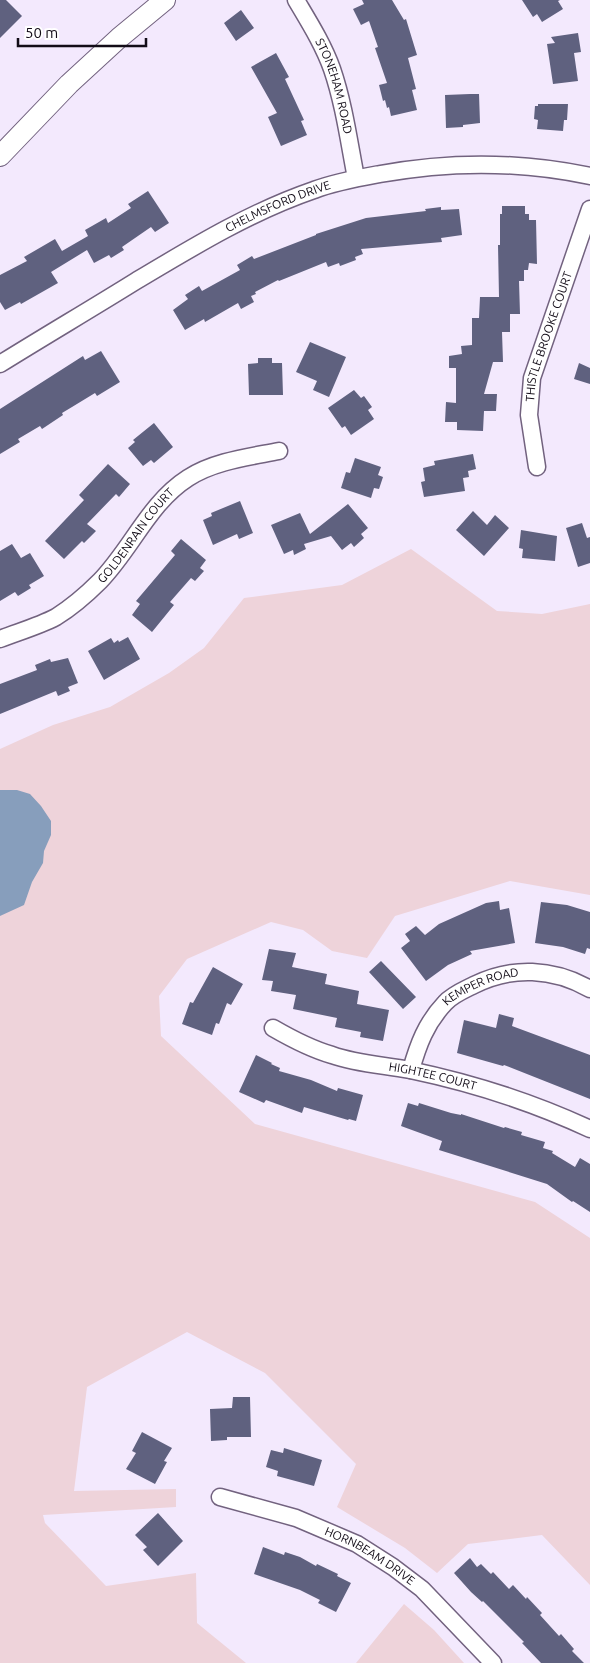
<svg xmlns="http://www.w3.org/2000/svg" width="590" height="1663" font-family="Ubuntu,sans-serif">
	<rect width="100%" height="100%" fill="#f3e9fd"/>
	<!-- green -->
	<path fill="#eed3da" d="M411,549L497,611L542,614L590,604V895L510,881L395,916L367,958L332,951L303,930L271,922L187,959L159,996L161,1036L255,1124L535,1202L590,1238V1585L542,1535L468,1544L437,1573L405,1548L337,1507L356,1464L265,1373L187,1332L87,1387L74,1491L176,1489V1507L43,1515L45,1523L106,1586L196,1573L197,1623L246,1663H0V749L53,725L110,707L169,673L204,648L244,598L342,585Z
		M404,1604L434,1630L464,1663H356Z"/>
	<!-- water -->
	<path fill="#879ebc" d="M0,790H17L30,794L41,806L51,821V835L44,851L43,863L32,882L24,905L0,916Z"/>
	<!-- building -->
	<path fill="#5f617f" d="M0,0H6L22,16L0,38Z
		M362,0H392L404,20L406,19L417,55L408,58L416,89L412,90L417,110L391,116L389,107L387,108L385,100L383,101L379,85L387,83L375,48L378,47L369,21L361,25L353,9L364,4Z
		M522,0H560L558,1L563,9L542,22L537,14L533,17Z
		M241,10L254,28L236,41L224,23Z
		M578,33L581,52L574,53L578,81L553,84L547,44L555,43L551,37Z
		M276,53L289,77L285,79L304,120L301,121L307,135L281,146L268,117L277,113L251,67Z
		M470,94H479L480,123L463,125V127L446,128L445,95Z
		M538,104H568L567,120H564L563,131L537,129L538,120L534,119L535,106H538Z
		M148,191L169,223L155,232L151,227L122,247L124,250L111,258L109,255L94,263L87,250L51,272L58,283L21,304L20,302L5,310L0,302V275L27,261L24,257L55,239L62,251L88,236L85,230L106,218L108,223L131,208L128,204Z
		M502,206H525V214H529V220H536L537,264L529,263L528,270H524V281H519L520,314H510V332H502L503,362H493L484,394H497L496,411H484L483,431L457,430V422H445L446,402L456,403V368H449V356L462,354L461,346L472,345V318H479L480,297H499L498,245H500V214H502Z
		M441,207V210L459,209L462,235L441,238L442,242L361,249L363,254L355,257L356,260L340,266L339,263L328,267L326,262L279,281L278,280L255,292L256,294L251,296L254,302L241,309L238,303L205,322L204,319L185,330L173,310L188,299L185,295L199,286L202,291L240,270L237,265L252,256L254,259L316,235V234L366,218L426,211L425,209Z
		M310,342L346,357L329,397L313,390L317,381L296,372Z
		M101,351L120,382L97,396L95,393L72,407L62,413L63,415L42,429L40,426L18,439L20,442L0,454V409L83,356L85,360Z
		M258,358H272V363H282L283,395H249L248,364L258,363Z
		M579,363L590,368V384L574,379Z
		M354,390L361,398L364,396L372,407L368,410L374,419L351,435L345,426L342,428L328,408Z
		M154,423L173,447L154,463L151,460L143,466L128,448L135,442L133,440Z
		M473,454L476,469L468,471L469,477L463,478L465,491L424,497L421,482L425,481L423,468L435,465L434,461Z
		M355,458L381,467L378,475L383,477L379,489L374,488L371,498L341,488L346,472L350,473Z
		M108,464L130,484L119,497L116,494L87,524L96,531L84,543L82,541L64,559L45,541L84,500L79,495Z
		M240,501L253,533L239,539L237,534L213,545L203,520L212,516L211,513Z
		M348,504L368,528L361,534L364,538L354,547L351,543L342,550L331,536L304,544L306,549L294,555L293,550L284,554L271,525L300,513L310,534Z
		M473,511L487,525L495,515L509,528L484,556L456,530Z
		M582,523L587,538L590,537V563L578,567L566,528Z
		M521,530L557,536L555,561L522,558L523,549L519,548Z
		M181,539L206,560L200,568L204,571L195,581L191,578L170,602L174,605L152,632L132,615L140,604L136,601L175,555L171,551Z
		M12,544L21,558L30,553L44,576L29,585L31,588L18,596L15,592L0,601V551Z
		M128,637L140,659L104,680L88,651L111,638L114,643L118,640L119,642Z
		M68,658L78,683L68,687L70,691L58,696L56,691L0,714V684L37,670L35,665L50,659L51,662Z
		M499,901L500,910L509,908L515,943L470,951L472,954L448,965L426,981L401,948L410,941L405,934L416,926L425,935L439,924L486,903Z
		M541,902L567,905L590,912V949L587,948L585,954L563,947L535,943Z
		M269,949L296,953L292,967L327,974L325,984L359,991L357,1004L389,1010L383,1041L360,1037L361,1032L335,1027L337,1018L293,1009L296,995L271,991L273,981L262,980Z
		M381,961L416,997L403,1009L369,972Z
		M213,967L243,984L231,1005L227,1003L219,1024L216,1023L212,1035L182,1024L190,1002L193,1003Z
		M499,1014L514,1018L512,1026L590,1055V1099L504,1065L503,1066L457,1053L464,1020L496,1028Z
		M256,1055L272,1063L271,1064L280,1068L279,1071L311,1080L337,1091L338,1088L363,1095L356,1121L349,1119L348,1120L304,1107L302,1113L266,1100L264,1103L239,1092Z
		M408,1103L418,1106L419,1103L451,1113L461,1115V1114L504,1128L505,1127L522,1132L521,1135L545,1142L543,1148L553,1151L552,1153L575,1167L580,1158L590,1164V1212L573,1201L572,1202L547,1184L439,1150L442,1141L401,1126Z
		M233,1397H250L251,1437H227V1440L211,1441L210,1409L232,1408Z
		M142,1432L172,1448L164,1461L167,1462L155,1484L126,1469L136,1453L132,1451Z
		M284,1448L322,1460L314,1486L277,1476L278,1471L266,1467L271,1450L283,1453Z
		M158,1513L183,1541L158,1566L143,1550L147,1547L135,1535Z
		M263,1547L284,1555L285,1552L300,1557L316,1566L317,1564L338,1574L337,1576L351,1583L336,1612L318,1603L320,1600L300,1590L254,1574Z
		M470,1558L477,1567L481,1564L491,1574L493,1572L509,1589L513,1585L526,1599L527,1597L542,1613L540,1615L559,1636L561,1634L574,1649L572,1651L584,1663H541L522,1643L524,1642L483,1601L482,1602L471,1592L454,1573Z"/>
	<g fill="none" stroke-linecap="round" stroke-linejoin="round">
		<defs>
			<g id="minor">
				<path id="s1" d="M296,0C309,22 323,44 332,69C344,104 349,142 356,178"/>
				<path id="s2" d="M0,364C45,336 91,309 136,281C193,247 250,212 314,190C335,182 358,178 380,174C451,161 519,161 590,176"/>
				<path id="s3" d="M537,467L529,415L532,378L590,209"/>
				<path id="s4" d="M0,639C18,632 39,626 56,617C72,607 87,594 100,581C132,548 149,503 188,478C214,461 249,457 279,451"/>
				<path id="s5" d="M273,1028C292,1039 311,1049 332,1055C357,1064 384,1065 410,1070C472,1083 532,1102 590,1129"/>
				<path id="s6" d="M411,1070C418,1045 426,1023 445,1003C452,995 464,990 474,985C512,966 553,968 590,989"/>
				<path id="s7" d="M220,1497L296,1518L357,1544L393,1567L422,1589L493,1663"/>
			</g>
			<path id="tertiary" d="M0,156L69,84L119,38L165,0"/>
		</defs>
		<!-- minor casing -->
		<use href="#minor" stroke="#72627f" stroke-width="19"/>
		<!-- tertiary casing -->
		<use href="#tertiary" stroke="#72627f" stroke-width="22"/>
		<!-- minor -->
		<use href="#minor" stroke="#fff" stroke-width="16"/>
		<!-- tertiary -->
		<use href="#tertiary" stroke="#fff" stroke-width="20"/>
	</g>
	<g text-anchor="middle" stroke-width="4" stroke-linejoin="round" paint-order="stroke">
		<!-- street labels -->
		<g font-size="12" fill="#120c17" stroke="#fff">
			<text dy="4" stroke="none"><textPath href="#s1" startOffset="95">STONEHAM ROAD</textPath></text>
			<text dy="4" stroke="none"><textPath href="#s2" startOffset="320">CHELMSFORD DRIVE</textPath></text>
			<text dy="4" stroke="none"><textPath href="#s3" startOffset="134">THISTLE BROOKE COURT</textPath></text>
			<text dy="4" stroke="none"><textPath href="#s4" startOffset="175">GOLDENRAIN COURT</textPath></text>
			<text dy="4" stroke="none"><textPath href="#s6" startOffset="116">KEMPER ROAD</textPath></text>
			<text dy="4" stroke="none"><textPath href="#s5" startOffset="168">HIGHTEE COURT</textPath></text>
			<text dy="4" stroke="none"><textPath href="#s7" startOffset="162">HORNBEAM DRIVE</textPath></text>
		</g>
	</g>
	<!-- scale -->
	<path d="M18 38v8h128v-8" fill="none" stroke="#120c17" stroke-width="2.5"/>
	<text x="25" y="38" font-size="15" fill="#120c17" stroke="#ffffff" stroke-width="4" paint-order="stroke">50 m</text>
</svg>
